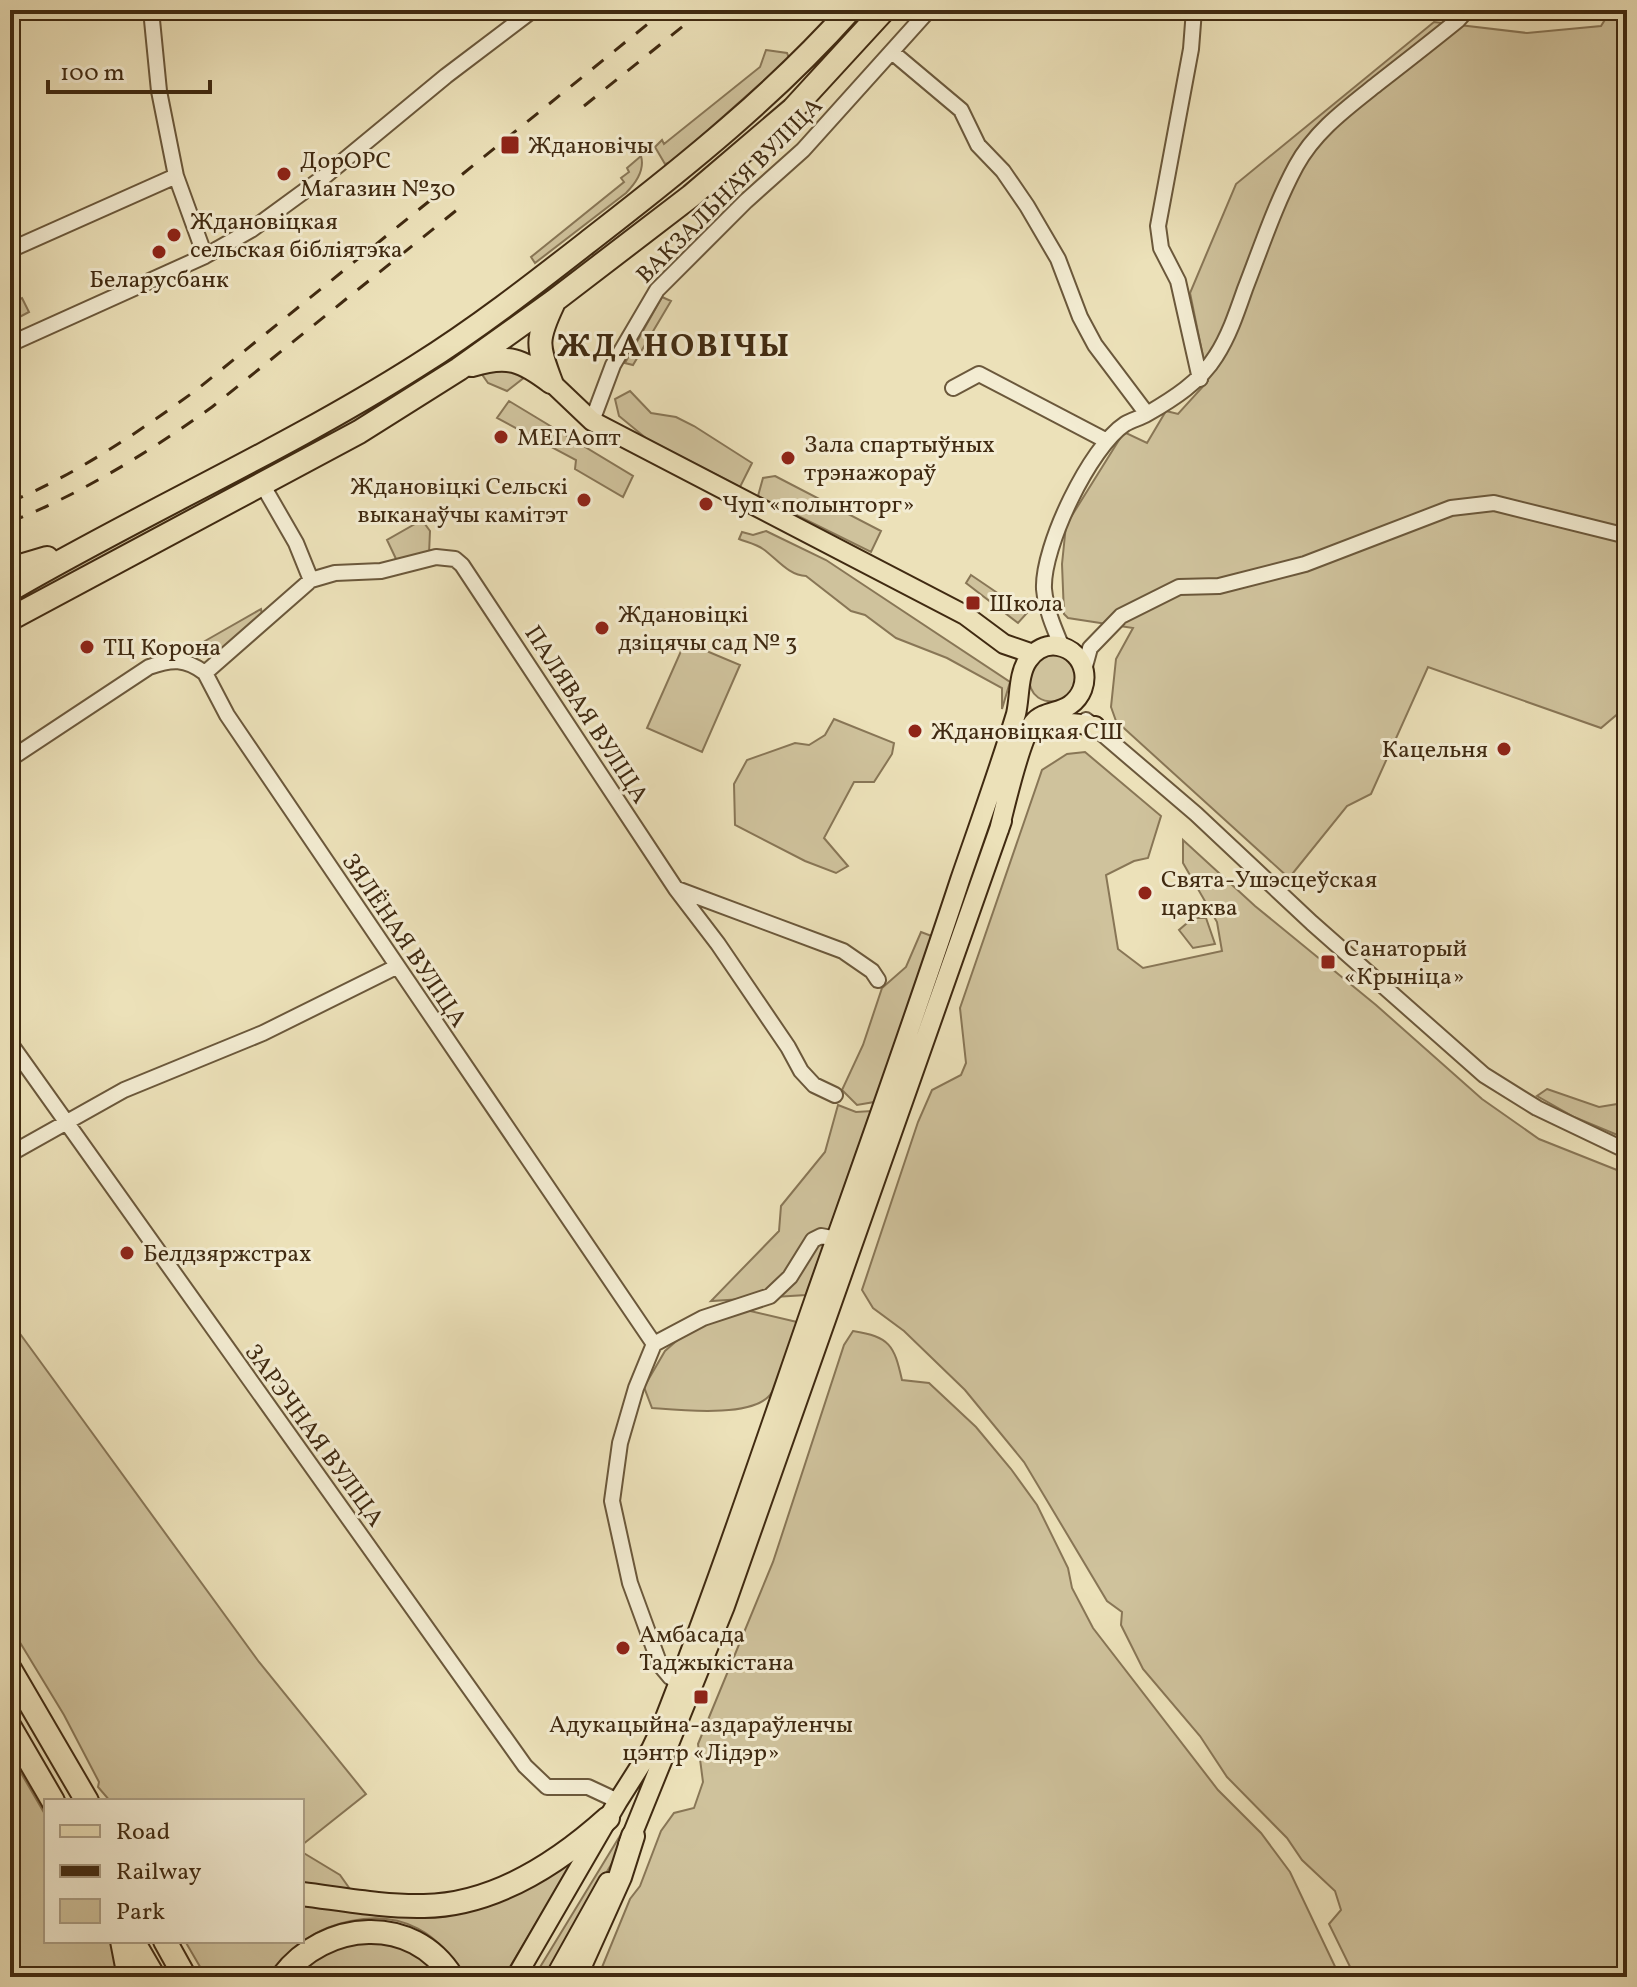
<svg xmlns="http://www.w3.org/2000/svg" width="1637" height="1987" font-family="Vollkorn,serif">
	<rect width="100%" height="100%" fill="#ece1b9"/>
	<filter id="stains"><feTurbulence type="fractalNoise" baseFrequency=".0025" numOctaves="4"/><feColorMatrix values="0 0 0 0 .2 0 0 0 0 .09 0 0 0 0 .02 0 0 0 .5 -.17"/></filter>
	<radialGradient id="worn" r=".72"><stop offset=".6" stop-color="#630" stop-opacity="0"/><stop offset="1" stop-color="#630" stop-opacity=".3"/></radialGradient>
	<!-- green -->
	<path fill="#cfc29c" stroke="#887656" stroke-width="2" d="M1611,10H1627V706L1601,728L1428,667L1371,794L1347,806L1289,878L1116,721L1111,707L1116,659L1133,628L1068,618L1064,614L1062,564L1066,525L1124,432L1147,443L1166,411L1178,414L1208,381L1190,293L1236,184L1434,22L1527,33L1601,26Z
		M766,50L787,53L789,58L672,162L665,164L655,147L662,140L664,144L760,67Z
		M641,156C645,170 636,183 626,193L535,263L531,257L624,182L621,178L629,172L627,168Z
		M662,297L671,301L633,365L625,363Z
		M22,298L29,312L10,322V304Z
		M529,308L533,312C458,367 377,416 295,459C200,509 103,554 10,609V603L42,584L295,450L464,355Z
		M491,366L530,373L507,391L488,383L481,373Z
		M630,391L651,413L676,417L694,426L752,463L740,487L647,439L619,416L615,399Z
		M509,401L633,476L623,497L575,469L576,460L497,418Z
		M775,476L881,531L871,552L758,496L763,478Z
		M422,520L430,531L429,554L397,561L387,540Z
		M766,531L826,560L1010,682L1002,709V688L947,658L896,638L865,615L851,611L806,576C789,576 776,558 763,549C756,544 746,542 739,539L742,532L753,535Z
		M971,575L1027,613L1018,623L966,583Z
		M261,609L262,615L215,657L205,641Z
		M685,642L740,665L702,752L647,728Z
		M1064,653L1080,676L1066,700C1043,705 1027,698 1029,671L1042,654Z
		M834,719L894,743L892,754L874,782H854L824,838L848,866L836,873L805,861L735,825L734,784L747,760L795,743L809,745L825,735Z
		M1085,752L1161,816L1148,858L1134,861L1106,875L1118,949L1143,968L1222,951L1217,922L1183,863V840L1255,906L1376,1005L1482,1099L1539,1139L1627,1174V1977H1355L1329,1924L1341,1910L1335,1891L1302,1860L1287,1838L1227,1777L1200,1736L1143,1669L1121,1625L1122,1612L1107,1601L1024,1462L965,1390L904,1331L873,1308L862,1290L918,1122L932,1090L961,1075L966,1063L960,1008L1042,770L1067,754Z
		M1193,918H1206L1215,944L1193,948L1179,930Z
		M921,932L937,938L874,1102L857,1105L842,1090L863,1045L882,988L906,967Z
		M1547,1089L1599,1107L1623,1103L1627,1097V1139L1574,1117L1537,1096Z
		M838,1105L856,1112L871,1111L806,1295L711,1301L779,1231L781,1206L825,1152Z
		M746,1310L797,1322C789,1344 783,1372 772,1392C757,1419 678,1410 652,1408L644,1387L665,1351L698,1322Z
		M10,1320L259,1662L366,1794L302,1845V1801H110L98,1787L99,1782L64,1715L10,1626Z
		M853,1331C890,1337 894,1345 902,1380L929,1383L976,1427L1011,1469L1037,1505L1068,1568L1072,1588L1093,1628L1218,1790L1261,1833L1290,1872L1340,1977H598L630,1899L640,1886L661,1831L674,1813L694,1808L703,1782L698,1744L773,1562L844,1345Z
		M10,1754L46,1816V1941H111L120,1963L121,1977H10Z
		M626,1826L630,1833L544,1977H534Z
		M581,1848L504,1977H463C441,1933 401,1910 351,1921C331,1925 310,1934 296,1948C287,1957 279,1968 272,1977H206L185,1941H302V1901L430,1911Z
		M302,1852L340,1875L352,1892L302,1886Z
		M396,1937L443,1977H285L320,1946Z"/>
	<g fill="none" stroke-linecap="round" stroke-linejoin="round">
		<defs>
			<path id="minor" d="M151,10L159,91L176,176L205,256
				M1194,10L1191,49L1158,226L1161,248L1178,281L1200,379
				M892,52L961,110L978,145L1003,171L1027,206L1058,259L1080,317L1095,345L1147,414
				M10,250L176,176
				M10,344L205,256L251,230L325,176L446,76L533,10
				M953,388L979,374L1105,440
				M592,421L613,365L657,290L746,201L803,150L929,10
				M262,484L296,543L311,580L335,573L381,571L436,557L455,559L462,565L676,889L718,944L788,1047L801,1071L814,1085L835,1095
				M311,580L205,673L227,715L654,1344
				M1062,647C1054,628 1046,610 1044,589C1042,547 1090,447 1125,424C1132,420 1140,418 1147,414C1173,399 1200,382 1216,356C1229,336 1237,312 1245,289C1261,248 1275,205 1296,166C1315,131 1347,108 1377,84C1404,63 1431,42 1458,20L1467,10
				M1084,670L1090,648L1121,616L1179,587L1219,586L1305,564L1451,508L1494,503L1627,536
				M1086,720L1196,814L1312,923L1484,1075L1537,1108L1627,1151
				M10,759L149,667C172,659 185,658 205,673
				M677,889L843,951L872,971L878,980
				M10,1043L525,1766L547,1787H588L618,1801
				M10,1154L124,1090L263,1033L396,967
				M679,1682L670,1677L660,1665L630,1583L612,1501L620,1443L636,1388L654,1344L703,1318L770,1296L790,1277L813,1240L821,1236L837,1239"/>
			<path id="major" d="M551,382L592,421L965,615L1004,644L1033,654
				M1040,732C1056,717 1076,724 1095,726
				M628,1845L725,1606L1002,821
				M516,1977L618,1801L651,1749L661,1728C717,1586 765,1442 815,1298C864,1159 914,1020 960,880C979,825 999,770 1016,714C1020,697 1018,674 1028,660C1035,650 1046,644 1058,646C1087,651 1094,688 1070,705C1059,713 1043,711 1033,723C1020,739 1005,807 999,830
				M555,1977L608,1882"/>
			<path id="highway" d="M472,365C508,354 522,360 551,382
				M551,382C537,345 536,340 553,304
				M10,569L47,558
				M10,590C144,512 286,449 417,366C481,326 539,280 598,234C687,165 775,94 850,10
				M10,619L359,432L459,369L554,301L691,196L793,109L884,10
				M10,1669L87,1801
				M10,1727L53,1801
				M302,1894C342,1899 384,1907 424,1906C494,1905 558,1863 608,1818
				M122,1941L129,1977
				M133,1941L154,1977
				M165,1941L185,1977
				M282,1977C325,1920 413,1914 452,1977
				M575,1977L620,1877L633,1836"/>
		</defs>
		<!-- minor casing -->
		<use href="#minor" stroke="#6b583b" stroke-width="18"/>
		<!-- major casing -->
		<use href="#major" stroke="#402a11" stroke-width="22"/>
		<!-- highway casing -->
		<use href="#highway" stroke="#402a11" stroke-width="26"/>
		<!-- minor -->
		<use href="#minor" stroke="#f3ecd2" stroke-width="14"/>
		<!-- major -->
		<use href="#major" stroke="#ece1b9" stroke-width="18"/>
		<!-- highway -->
		<use href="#highway" stroke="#ece1b9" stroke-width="22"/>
		<!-- rail -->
		<path stroke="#402a11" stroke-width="3" stroke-dasharray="14 14" stroke-linecap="butt" d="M584,106L703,10
			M10,502C77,474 137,433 195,391L665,10
			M10,522C83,493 149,452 212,407L458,209"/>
	</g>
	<!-- markers -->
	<g fill="#8f2418" stroke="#f3ecd2" stroke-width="3">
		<rect x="500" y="135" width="20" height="20" rx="4"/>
		<circle cx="284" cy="174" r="8"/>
		<circle cx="174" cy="235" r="8"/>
		<circle cx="159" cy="252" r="8"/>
		<circle cx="501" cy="437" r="8"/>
		<circle cx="788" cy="458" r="8"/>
		<circle cx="584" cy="500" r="8"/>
		<circle cx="706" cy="504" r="8"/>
		<rect x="965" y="595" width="16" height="16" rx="4"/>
		<circle cx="602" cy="628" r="8"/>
		<circle cx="87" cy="647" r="8"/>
		<circle cx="915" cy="731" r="8"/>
		<circle cx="1504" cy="749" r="8"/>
		<circle cx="1145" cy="893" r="8"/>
		<rect x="1320" y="954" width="16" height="16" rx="4"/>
		<circle cx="127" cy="1253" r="8"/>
		<circle cx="623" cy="1648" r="8"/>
		<rect x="693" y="1689" width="16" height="16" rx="4"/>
	</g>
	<g text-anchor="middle" stroke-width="6" stroke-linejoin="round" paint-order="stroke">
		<!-- poi labels -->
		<g font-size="24" fill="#402a11" stroke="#f3ecd2" text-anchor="start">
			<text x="528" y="153">Ждановічы</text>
			<text x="300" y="168">ДорОРС<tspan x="300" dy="28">Магазин №30</tspan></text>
			<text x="190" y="229">Ждановіцкая<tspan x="190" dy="28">сельская бібліятэка</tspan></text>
			<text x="159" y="287" text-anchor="middle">Беларусбанк</text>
			<text x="517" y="445">МЕГАопт</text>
			<text x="804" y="452">Зала спартыўных<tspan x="804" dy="28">трэнажораў</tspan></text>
			<text x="568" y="494" text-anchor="end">Ждановіцкі Сельскі<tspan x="568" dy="28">выканаўчы камітэт</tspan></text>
			<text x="722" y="512">Чуп «полынторг»</text>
			<text x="989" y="611">Школа</text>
			<text x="618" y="622">Ждановіцкі<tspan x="618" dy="28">дзіцячы сад № 3</tspan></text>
			<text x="103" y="655">ТЦ Корона</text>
			<text x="931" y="739">Ждановіцкая СШ</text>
			<text x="1488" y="757" text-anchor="end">Кацельня</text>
			<text x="1161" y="887">Свята-Ушэсцеўская<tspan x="1161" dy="28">царква</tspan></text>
			<text x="1344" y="956">Санаторый<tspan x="1344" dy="28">«Крыніца»</tspan></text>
			<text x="143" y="1261">Белдзяржстрах</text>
			<text x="639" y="1642">Амбасада<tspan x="639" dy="28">Таджыкістана</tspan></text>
			<text x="701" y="1732" text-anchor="middle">Адукацыйна-аздараўленчы<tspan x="701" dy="28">цэнтр «Лідэр»</tspan></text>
		</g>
		<!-- street labels -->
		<g font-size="24" fill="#402a11" stroke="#f3ecd2">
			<text transform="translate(729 190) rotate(-45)" y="8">ВАКЗАЛЬНАЯ ВУЛІЦА</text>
			<text transform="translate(587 714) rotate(57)" y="8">ПАЛЯВАЯ ВУЛІЦА</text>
			<text transform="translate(405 940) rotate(56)" y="8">ЗЯЛЁНАЯ ВУЛІЦА</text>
			<text transform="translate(315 1435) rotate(54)" y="8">ЗАРЭЧНАЯ ВУЛІЦА</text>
		</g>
		<!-- district labels -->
		<g font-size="32" font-weight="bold" letter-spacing="2" fill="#402a11" stroke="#f3ecd2">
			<text x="674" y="356">ЖДАНОВІЧЫ</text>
		</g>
	</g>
	<!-- margin -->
	<rect width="1637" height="1987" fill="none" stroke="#ece1b9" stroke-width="40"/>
	<rect x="12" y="12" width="1613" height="1963" fill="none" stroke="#402a11" stroke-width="4"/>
	<rect x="20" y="20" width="1597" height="1947" fill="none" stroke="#402a11" stroke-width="2"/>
	<!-- legend -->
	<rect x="44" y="1799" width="260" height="144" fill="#f3ecd2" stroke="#ab9e85" stroke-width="2"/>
	<rect x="60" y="1825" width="40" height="12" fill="#ece1b9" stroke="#ab9e85" stroke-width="2"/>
	<text x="116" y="1839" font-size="24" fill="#402a11">Road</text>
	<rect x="60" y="1865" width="40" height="12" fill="#402a11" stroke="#ab9e85" stroke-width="2"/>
	<text x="116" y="1879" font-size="24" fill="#402a11">Railway</text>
	<rect x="60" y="1899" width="40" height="24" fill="#cfc29c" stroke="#ab9e85" stroke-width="2"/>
	<text x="116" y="1919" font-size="24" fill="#402a11">Park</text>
	<!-- scale -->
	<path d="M48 80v12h162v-12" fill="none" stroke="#402a11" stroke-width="4"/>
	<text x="60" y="80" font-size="24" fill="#402a11" stroke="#f3ecd2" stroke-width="6" paint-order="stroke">100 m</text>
	<rect width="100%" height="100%" filter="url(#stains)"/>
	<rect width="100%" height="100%" fill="url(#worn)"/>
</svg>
